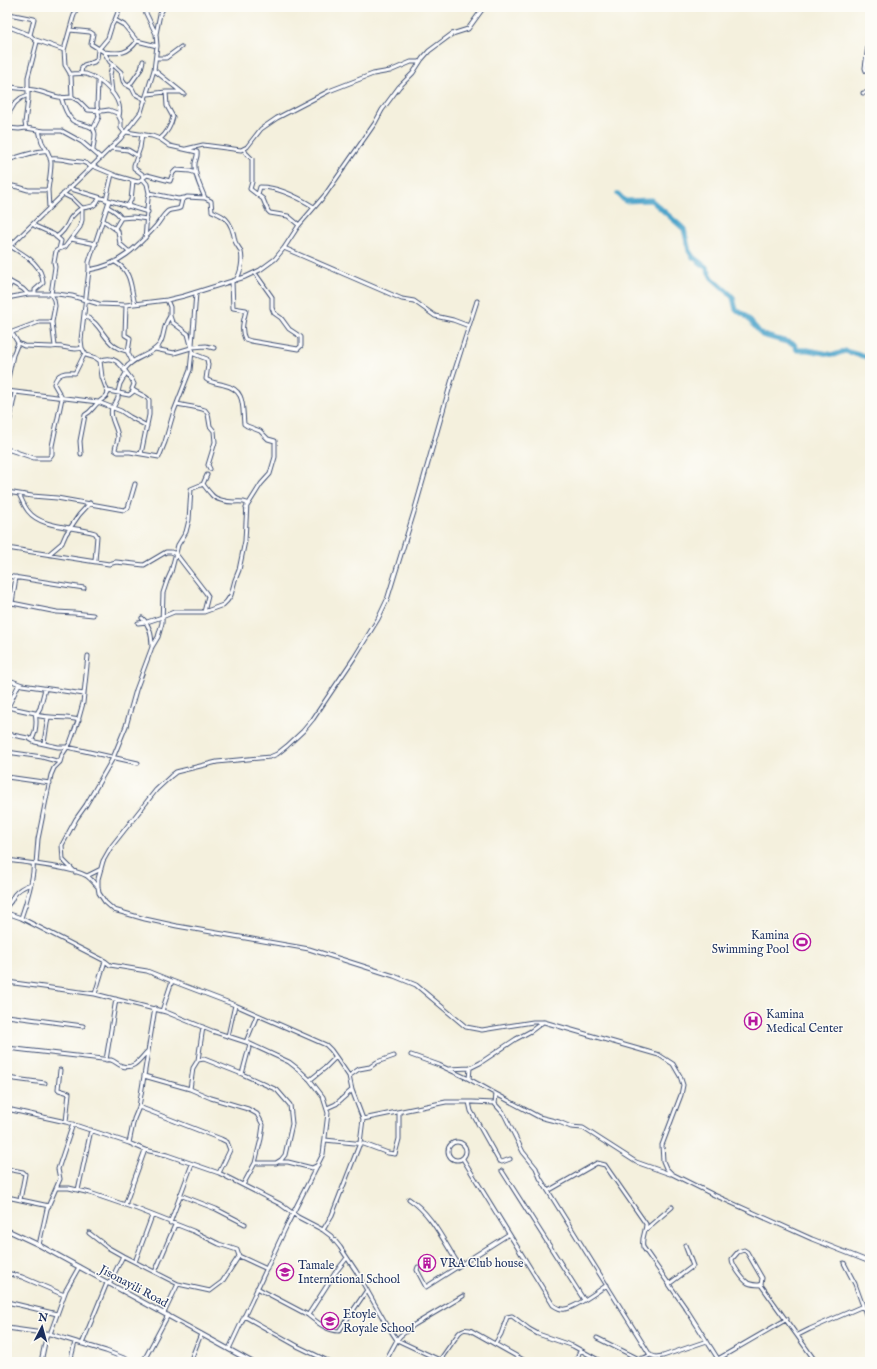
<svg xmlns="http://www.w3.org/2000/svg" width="877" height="1369" font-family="'IM FELL English',serif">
	<rect width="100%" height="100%" fill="#fdfcf7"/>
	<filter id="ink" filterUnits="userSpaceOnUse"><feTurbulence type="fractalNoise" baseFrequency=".025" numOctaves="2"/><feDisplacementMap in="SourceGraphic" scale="8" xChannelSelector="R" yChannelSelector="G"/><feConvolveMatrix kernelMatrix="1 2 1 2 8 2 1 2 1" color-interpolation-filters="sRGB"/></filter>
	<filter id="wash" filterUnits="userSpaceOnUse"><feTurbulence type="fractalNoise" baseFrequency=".012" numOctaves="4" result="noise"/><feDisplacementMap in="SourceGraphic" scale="16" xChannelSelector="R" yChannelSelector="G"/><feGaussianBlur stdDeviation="0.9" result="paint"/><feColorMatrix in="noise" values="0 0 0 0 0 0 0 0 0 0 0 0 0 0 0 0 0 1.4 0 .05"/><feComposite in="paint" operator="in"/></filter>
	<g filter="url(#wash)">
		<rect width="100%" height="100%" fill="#f4f0dd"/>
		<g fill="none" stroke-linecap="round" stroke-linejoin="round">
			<!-- river -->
			<path stroke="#4da4ca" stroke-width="5" d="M618,194L625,201L651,200L684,229L689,251L693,257L706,267L712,278L730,294L733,298L736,310L745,315L762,335L794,344L797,350H808L834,355L845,351L870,358"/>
		</g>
	</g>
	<g filter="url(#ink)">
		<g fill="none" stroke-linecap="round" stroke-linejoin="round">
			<defs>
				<path id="minor" d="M77,7L73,18L64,50L65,65L71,75L72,97L79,101L88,110L102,111L109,110L117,113L121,121V128L125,133
					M9,14L34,19L30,35
					M115,20L124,25L137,41L157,46
					M7,21L10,7
					M7,26L30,35L37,42L28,77V99L25,123L26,128
					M70,30L90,32L93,34L91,44L104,52L110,62L121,72L123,81L125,84L132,88L135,94L146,100
					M870,31L865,68L866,71L870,72
					M156,34L160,14L164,7
					M36,40L64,50
					M104,52C120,54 128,54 137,41
					M156,58H166L181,47
					M154,70L184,94
					M81,73L82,67L84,65L94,62L97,59L98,50L108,38L112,25L115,20L120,7
					M70,74C75,74 81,73 86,74C101,79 124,98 119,116
					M7,86C17,89 28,88 38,91C51,94 56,99 72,97
					M129,86L141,69L143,61
					M112,92L110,75L112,65
					M863,93H870
					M148,94L166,92H181
					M61,97C63,104 67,115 72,120C79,126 94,123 95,134C95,140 93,145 93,150
					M7,113H9L15,103L21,98L28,95
					M7,128L19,129L26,128L44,131H62L82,142L101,158
					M93,129L99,117L97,106L98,82
					M39,130C40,134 41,139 42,142C46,150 50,153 51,163C51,172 49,181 48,190
					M126,132L152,136L160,139L170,146L197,152C198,157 195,160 195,164C194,175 201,188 205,198L211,201L212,211C216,213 222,215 226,219C231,224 234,235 235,241C236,245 240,248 241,252C243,260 241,273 236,280
					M142,134L140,148L134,165V168L142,174L143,178
					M160,139C167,133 171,126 173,117L167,106L166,92
					M110,148L128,150L138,156
					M186,149L203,145L241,150L247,147L261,129L277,118L329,91L373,74L390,71L411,62H419
					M244,149L246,153L252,159V182L250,189L263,199L268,211L270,213L288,216L299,225
					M50,159C56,158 60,159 66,160C77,163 82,159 91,167
					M7,160C16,158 40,149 47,151
					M93,166L117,176L138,182L147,175L170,181L173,173L176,170L190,171L196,173
					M143,179L147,184L149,193
					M7,185L18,187L28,190H48L49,208
					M68,188L148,212
					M258,194L260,187C279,187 298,197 314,207
					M106,200L112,174
					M108,207C114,211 117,211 121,218L115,228
					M127,207L131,200L133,181
					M121,218L133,217L147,219
					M104,221L118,231L120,244L128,251H131
					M33,224L35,226L53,234L61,241L59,249L56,251L54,262L55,267L51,294L54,300L55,306L52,322L55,346
					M56,237C63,233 67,226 70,219C72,216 78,210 82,208L73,199L63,194
					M145,238C147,223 146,208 149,193L178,199L184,198
					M71,239L96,244
					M10,246C24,255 42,263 43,283L35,290V293
					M284,248L402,299L414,301L435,316L453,320L469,326
					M7,249L120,139L141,112L154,70L157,46L156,34L143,7
					M59,249L65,247L80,227L82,220V208C90,207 96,207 99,198
					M115,262C133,272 130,288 135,304
					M89,270V262L109,201
					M7,280L23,289L28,294
					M232,282L233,308L246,310C244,320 240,329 245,339L251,341L298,349L301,346V337L289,329L281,318L274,313L272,308V297L255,273
					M7,291L11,283
					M7,298L28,294H57L72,296L99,304L126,305L167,300L184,296L245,277L260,270L275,259L284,248L299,225L325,195L375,123L382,110L399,87L413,73L422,59L429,51L452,34L468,29L484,7
					M167,300L170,307V316L172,322L188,334L192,349L194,354L207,359L208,365L206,379C211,383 218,383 224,385C246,390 242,406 244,424L247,426L260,431L268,439L275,441V457L270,474L261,484L246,508
					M477,301L452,379L414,512L387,600L378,619L354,658L313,719L303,731L287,746L277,754L270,757L217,762L188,769L176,772L171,776L156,790L111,847L103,861L98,879V887L99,893L105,902L114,910L145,919L177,926L309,949L394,976L416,985L466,1027L482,1030L533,1022H544L659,1055L673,1064L680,1076L683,1085L681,1095L662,1145L663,1161L666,1168L672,1174L712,1194L812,1239L870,1262
					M126,305L125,335L130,338V339L128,352
					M84,316C101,322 103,341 118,348C121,350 124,350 127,351L132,361
					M12,333L18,343L24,346L52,347C61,344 71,352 82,348
					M7,334L39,322H52
					M192,345L196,293
					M192,347L206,346L214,348
					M155,349L174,353L191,348
					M100,361C117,353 123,369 132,380L134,384L132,389C137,394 144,394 149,400V415L141,454
					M124,370C134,356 149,357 159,345C163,340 163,333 165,327C166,323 168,319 170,316
					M7,383L13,355L18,343
					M7,391L98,402L121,411L130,417L147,426
					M108,391L129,395L134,391
					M177,404C186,406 196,407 205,410L208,414L210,426L214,431L215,442L208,465L210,469
					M112,407C109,419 117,426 118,437C118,442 115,446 115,450L118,452H130L159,457L165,442L174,411L190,370L192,351
					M113,408L118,398V392L120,384L126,373
					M7,434L15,393
					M7,449L34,458H49L52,454V446L62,398L54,384C57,373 65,372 75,373L85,353
					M81,454L80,441L85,415C93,411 93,406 99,402C103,398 106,398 108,393L102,377L100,361L96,358L86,355L82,348L81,340L89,270C120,265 136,248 156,226C160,221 163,215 168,211C172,209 176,210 180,208L182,200L187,197L205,198
					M7,492L32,496L57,498L124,510L128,508L135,484
					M19,494C22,500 24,506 28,511C42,529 75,526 95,533L97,536L95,561
					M7,548L109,564L116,562L144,565L166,552H171L176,554L206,593L208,596L204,612
					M49,554L62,543L66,534L79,515L90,503
					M7,576L84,588
					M7,602L57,612L74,613L93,615
					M12,603L16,577
					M142,618C150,625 152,636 152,647
					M138,623L147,622L162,617L174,612H204L223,605L227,601L231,595L235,580L239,570L245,541L247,503C242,501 239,502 234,502C228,502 215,500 211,494C208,491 206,488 203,484
					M7,679L22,685L84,694
					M45,689L40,708L36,715C50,719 65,716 79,720
					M7,707L35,713C37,720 36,733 32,739
					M8,707L19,684
					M7,734L28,738L35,742L58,747H67L138,763
					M44,743L48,717
					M7,752L42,757L60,762
					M7,777L50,783
					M7,860C27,863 70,867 87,876C91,879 95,884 98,887
					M36,864L38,839L51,775L54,768L60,762L62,755L70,743L78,721L83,703L88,656
					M75,872L63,860L62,845L76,819L86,805L113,758L126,726L136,690L152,647L158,637L162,623L163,593L167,581L171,572L178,545L186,532L189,520L191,489L203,484L207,475
					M87,876L101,869
					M7,906C11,902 12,900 14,895C18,890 25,886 31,884
					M7,913L21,918L105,961L95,994
					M21,918C25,907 35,874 33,864
					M105,961L110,965L147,971L172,981
					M7,982L95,994L166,1012L212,1031L246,1042L289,1062L298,1069L310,1080L323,1097L328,1113L323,1154L287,1225L229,1349
					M162,1011L172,981L235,1005L326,1045L331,1050L336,1057L325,1068L310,1080
					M7,1016L83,1026
					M228,1036L235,1005
					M246,1042L257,1015
					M7,1048L111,1060C115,1061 118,1065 122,1066C135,1070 140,1058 148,1051
					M411,1055L439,1065L469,1079
					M336,1057L349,1076
					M106,1060L116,999
					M198,1060L203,1027
					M470,1068L469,1079L496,1094L495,1104L504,1114L523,1152L536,1168L540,1178L650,1355L656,1357L663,1356L707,1341
					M449,1069L470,1068L480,1063L516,1039L531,1031L543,1022
					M60,1070L58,1089L59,1090L69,1093L66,1122
					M242,1074L250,1044
					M144,1076L190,1089L211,1098L248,1109L257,1114L263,1125L261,1139L255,1163L243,1185
					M7,1078L45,1083
					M190,1089L193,1068L198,1060L204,1059L242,1074L277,1090L290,1105L292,1124L285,1155L281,1160L276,1163H255
					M496,1094L539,1117L559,1122L571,1127L583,1128L636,1162L670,1174
					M469,1102L471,1111L499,1161L502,1162L510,1159
					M139,1107L221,1139L227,1142L230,1150L219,1173
					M327,1108L336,1104L352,1090L349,1076L359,1069L370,1067L377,1062L394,1056
					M7,1109L66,1122L129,1143L145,1150L167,1155L219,1173L280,1204L298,1217L323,1230L331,1236L340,1247L356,1271L385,1322L397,1340L444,1362
					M363,1119L446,1102H472L494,1103
					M325,1140L364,1144L388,1153L395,1154L399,1139V1112
					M448 1151a9 9 0 1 1 18 0a9 9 0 1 1-18 0Z
					M129,1143L134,1119L139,1107L155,1008
					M463,1159L553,1305C556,1307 560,1310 565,1309C575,1308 597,1292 607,1285
					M280,1162H288L312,1168L318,1165
					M7,1169L23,1172L25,1174L20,1200
					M502,1171L584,1300
					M57,1188H69L90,1193L137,1209L193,1231L219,1244L237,1250L239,1256L267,1269
					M78,1190L91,1130
					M548,1191L597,1163L605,1165L646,1224C646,1232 641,1237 643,1247L687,1310L720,1362
					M180,1195L216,1209L245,1224
					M7,1197L49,1206
					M409,1199C432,1214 444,1242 459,1265
					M125,1205L145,1150
					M170,1223L192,1164
					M323,1230L332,1215L360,1143L363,1119L352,1090
					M645,1230L672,1207
					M89,1233L107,1247L123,1256L178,1284L164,1313
					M39,1245L47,1209L60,1179L58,1169L73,1124
					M135,1262L152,1216
					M418,1267L417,1270L426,1287L509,1234
					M155,1272L175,1225
					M7,1273L22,1277L64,1295
					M109,1284L123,1256
					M178,1284L210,1291L222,1282L239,1256
					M669,1284L693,1266L685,1245
					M761,1285C757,1285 752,1285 748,1283C743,1280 732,1265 732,1259L738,1252L744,1250L747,1252L762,1278L761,1285L816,1362
					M257,1288L308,1315L335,1273L346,1259
					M7,1302L57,1314
					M863,1306L870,1326
					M308,1315C317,1322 327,1331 339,1331L367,1290
					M244,1316L299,1347L330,1362
					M7,1328L50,1334L106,1351L134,1362
					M50,1334L66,1290L79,1267
					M798,1335L810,1329L863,1306L855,1284L844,1263
					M597,1338L637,1358C643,1359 645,1358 650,1355
					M82,1344L107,1283
					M495,1344L501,1334L507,1317L512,1316L529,1329L538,1334L573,1346L602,1362
					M718,1359L787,1319
					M440,1360L459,1333C463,1329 465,1329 470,1330L527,1362
					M41,1362L47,1333
					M70,1362L75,1342
					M143,1362L168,1315
					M190,1362L201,1334
					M385,1362L397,1340L400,1336L414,1325L463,1296
					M576,1362L580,1350"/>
				<path id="tertiary" d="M7,1230L39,1245L252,1362"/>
			</defs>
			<!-- minor casing -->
			<use href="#minor" stroke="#3c4c71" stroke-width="5"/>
			<!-- tertiary casing -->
			<use href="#tertiary" stroke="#3c4c71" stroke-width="5.5"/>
			<!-- minor -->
			<use href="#minor" stroke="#fff" stroke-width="3"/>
			<!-- tertiary -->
			<use href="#tertiary" stroke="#fff" stroke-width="3.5"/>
		</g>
	</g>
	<!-- icons -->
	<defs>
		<symbol id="stadium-ring" viewBox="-11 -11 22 22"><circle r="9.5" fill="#fdfcf7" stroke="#b5179e" stroke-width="1.5"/><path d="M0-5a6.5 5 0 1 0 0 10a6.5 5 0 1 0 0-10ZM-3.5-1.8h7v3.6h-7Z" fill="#b5179e"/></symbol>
		<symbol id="hospital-ring" viewBox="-11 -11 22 22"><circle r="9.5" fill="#fdfcf7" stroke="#b5179e" stroke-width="1.5"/><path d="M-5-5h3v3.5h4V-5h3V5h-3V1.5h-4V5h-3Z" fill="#b5179e"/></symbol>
		<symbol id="building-ring" viewBox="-11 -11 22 22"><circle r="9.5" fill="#fdfcf7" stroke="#b5179e" stroke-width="1.5"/><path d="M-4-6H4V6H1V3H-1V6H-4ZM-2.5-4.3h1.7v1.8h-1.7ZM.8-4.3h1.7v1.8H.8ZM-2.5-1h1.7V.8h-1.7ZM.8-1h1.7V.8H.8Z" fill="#b5179e"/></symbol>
		<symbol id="school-ring" viewBox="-11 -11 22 22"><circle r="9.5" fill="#fdfcf7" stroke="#b5179e" stroke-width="1.5"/><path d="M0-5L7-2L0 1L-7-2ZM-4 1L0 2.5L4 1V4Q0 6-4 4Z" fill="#b5179e"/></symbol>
	</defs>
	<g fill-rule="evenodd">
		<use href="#stadium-ring" x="792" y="932" width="20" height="20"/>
		<use href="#hospital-ring" x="743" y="1011" width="20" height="20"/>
		<use href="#building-ring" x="417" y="1253" width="20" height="20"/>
		<use href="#school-ring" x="275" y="1262" width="20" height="20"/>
		<use href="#school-ring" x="320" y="1311" width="20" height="20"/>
	</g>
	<g text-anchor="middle" stroke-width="3" stroke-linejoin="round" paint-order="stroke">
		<!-- poi labels -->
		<g font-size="12" fill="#1b2f5e" stroke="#fdfcf7" text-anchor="start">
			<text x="789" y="939" text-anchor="end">Kamina<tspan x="789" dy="14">Swimming Pool</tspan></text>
			<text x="766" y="1018">Kamina<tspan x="766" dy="14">Medical Center</tspan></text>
			<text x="440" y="1267">VRA Club house</text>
			<text x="298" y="1269">Tamale<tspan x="298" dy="14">International School</tspan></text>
			<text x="343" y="1318">Etoyle<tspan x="343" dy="14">Royale School</tspan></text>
		</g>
		<!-- street labels -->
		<g font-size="12" fill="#1b2f5e" stroke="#fdfcf7">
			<text transform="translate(134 1286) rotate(28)" y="4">Jisonayili Road</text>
		</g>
	</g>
	<!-- margin -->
	<rect width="877" height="1369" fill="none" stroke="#fdfcf7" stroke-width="24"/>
	<!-- north arrow -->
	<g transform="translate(42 1327) rotate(6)" stroke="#fdfcf7" stroke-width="3" paint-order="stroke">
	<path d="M0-3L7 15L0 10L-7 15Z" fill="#1b2f5e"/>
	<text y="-6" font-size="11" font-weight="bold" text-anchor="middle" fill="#1b2f5e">N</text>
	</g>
</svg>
